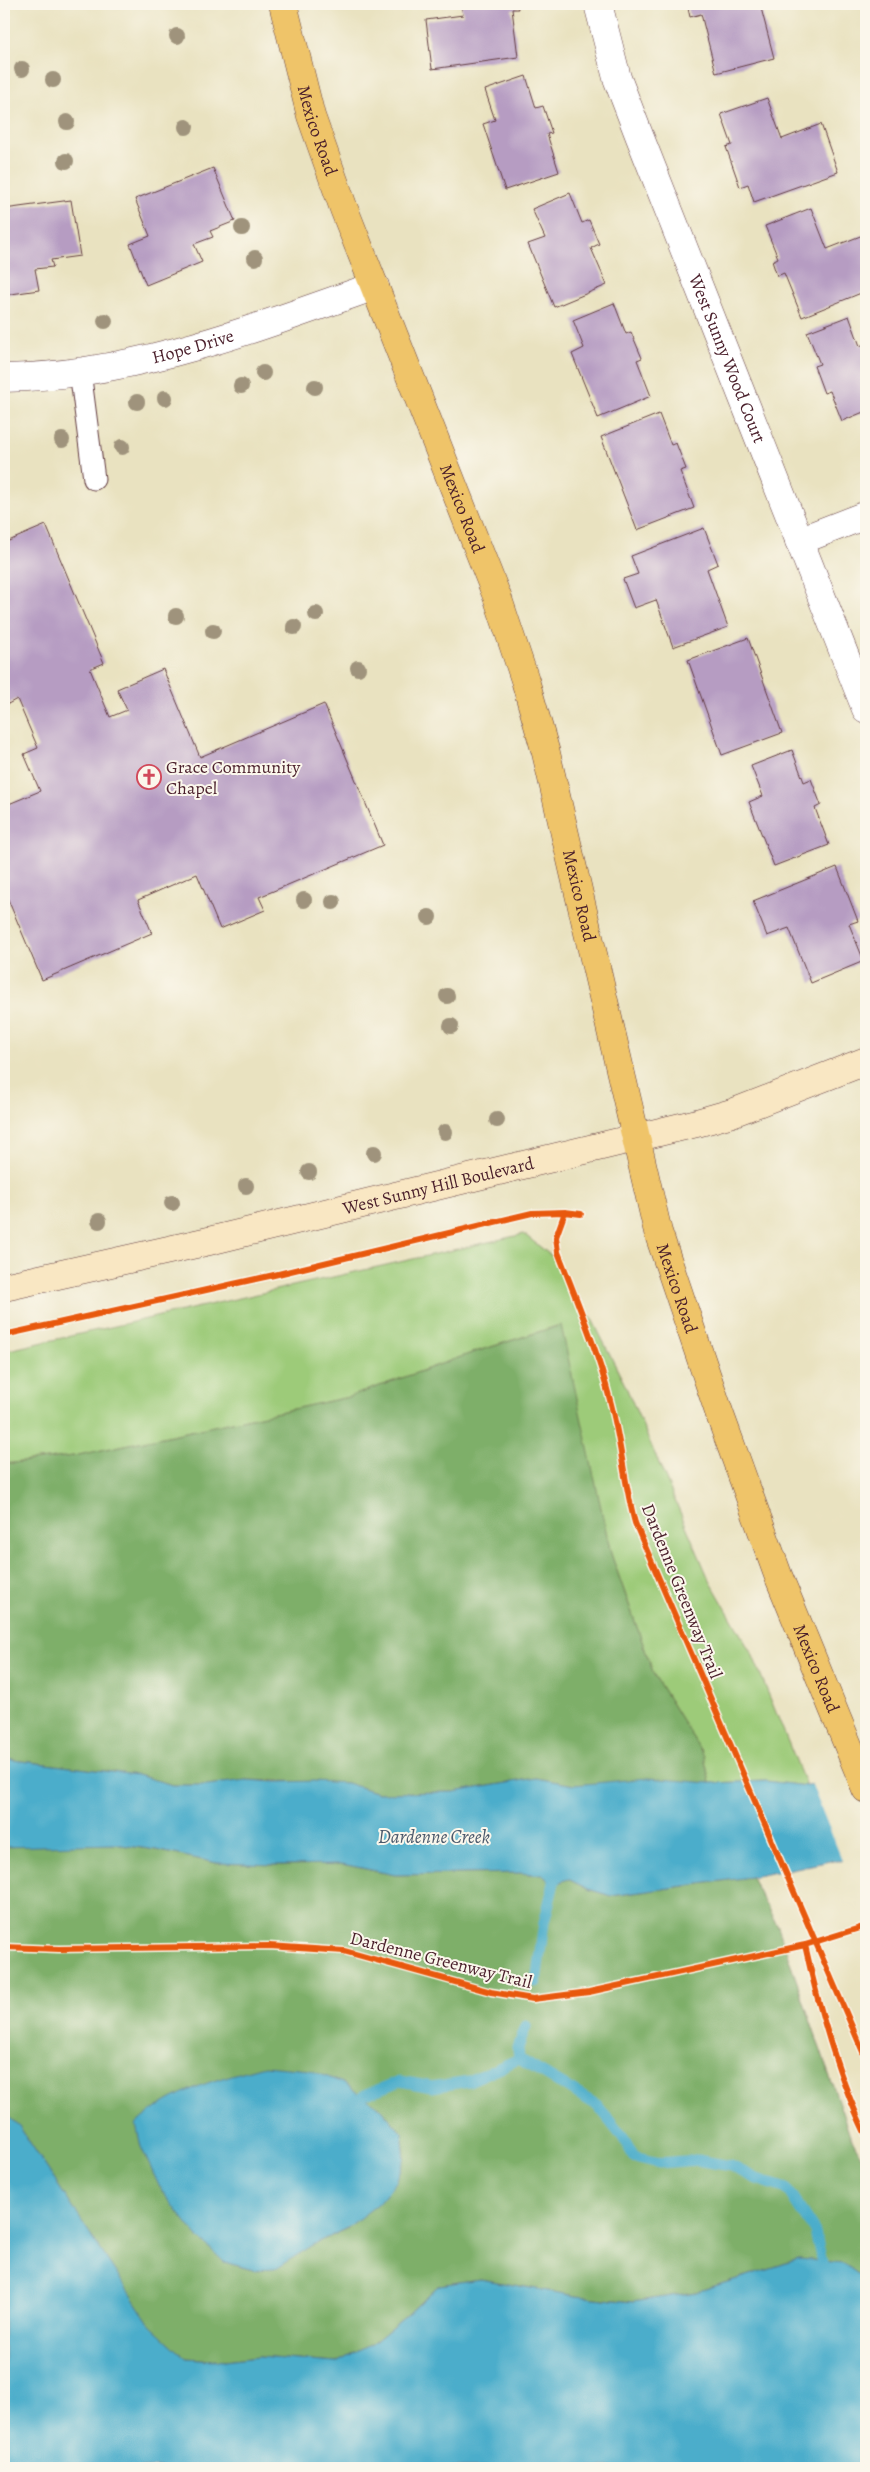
<svg xmlns="http://www.w3.org/2000/svg" width="870" height="2472" font-family="Alegreya,serif">
	<rect width="100%" height="100%" fill="#fbf7ec"/>
	<filter id="ink" filterUnits="userSpaceOnUse"><feTurbulence type="fractalNoise" baseFrequency=".02" numOctaves="2"/><feDisplacementMap in="SourceGraphic" scale="10" xChannelSelector="R" yChannelSelector="G"/><feConvolveMatrix kernelMatrix="1 2 1 2 8 2 1 2 1" color-interpolation-filters="sRGB"/></filter>
	<filter id="wash" filterUnits="userSpaceOnUse"><feTurbulence type="fractalNoise" baseFrequency=".0096" numOctaves="4" result="noise"/><feDisplacementMap in="SourceGraphic" scale="20" xChannelSelector="R" yChannelSelector="G"/><feGaussianBlur stdDeviation="1.12" result="paint"/><feColorMatrix in="noise" values="0 0 0 0 0 0 0 0 0 0 0 0 0 0 0 0 0 1.4 0 .05"/><feComposite in="paint" operator="in"/></filter>
	<g filter="url(#wash)">
		<rect width="100%" height="100%" fill="#e9e2c0"/>
		<!-- green -->
		<path fill="#9dcb79" stroke="#747552" d="M524,1234L554,1258L593,1321L626,1387L709,1579L753,1656L806,1786L766,1781L710,1783L704,1756L654,1675L611,1554L560,1325L472,1353L349,1397L74,1456L4,1464V1351Z"/>
		<!-- forest -->
		<path fill="#7eaf69" stroke="#64674a" fill-rule="evenodd" d="M561,1325L611,1554L654,1675L704,1756L710,1783L574,1785L536,1778L454,1792L378,1793L347,1783L246,1780L207,1785H173L137,1775L4,1759V1464L74,1456L349,1397L472,1353Z
			M56,1844H114L156,1850L217,1863L277,1865L342,1864L395,1875L519,1873L543,1875L552,1885L568,1879L588,1889L611,1896L751,1877L778,1927L850,2135L866,2165V2280L843,2263L799,2259L696,2292L633,2302L576,2296L480,2279L439,2285L406,2316L372,2344L336,2363L258,2357L225,2361L186,2358L151,2327L19,2126L4,2113V1847ZM343,2083L380,2108L402,2133L405,2158L396,2182L348,2228L253,2270L225,2262L196,2235Z"/>
		<!-- water -->
		<path fill="#4badcb" stroke="#4a667b" d="M4,1759L137,1775L173,1785H207L246,1780L277,1782L314,1781L347,1783L378,1793L454,1792L536,1778L574,1785L648,1778L710,1783L766,1781L806,1786L866,1780V1859L836,1860L751,1877L611,1896L588,1889L568,1879L552,1885L543,1875L519,1873L395,1875L342,1864L277,1865L217,1863L156,1850L114,1844L4,1847Z
			M264,2066L310,2070L343,2083L380,2108L402,2133L405,2158L396,2182L379,2203L347,2228L318,2242L275,2269L253,2270L224,2262L196,2235L161,2190L141,2147L136,2124C171,2091 220,2078 264,2066Z
			M4,2113L19,2126L151,2326L186,2358L225,2361L258,2357L336,2363L372,2344L406,2316L439,2285L480,2279L576,2296L633,2302L696,2292L799,2259L843,2263L866,2280V2468H4Z"/>
		<!-- pier -->
		<path fill="#e9e2c0" d="M866,1777V1861L843,1862L811,1783Z"/>
		<g fill="none" stroke-linecap="round" stroke-linejoin="round">
			<!-- stream -->
			<path stroke="#4badcb" stroke-width="11" d="M536,1982L544,1923L557,1871
				M526,2026L518,2048L519,2059L597,2105L624,2139L634,2157L659,2163L697,2160L731,2166L757,2179L787,2189L815,2232L822,2261
				M362,2096L400,2081L432,2087L469,2081L519,2059"/>
		</g>
		<g id="blocks">
			<!-- building -->
			<path fill="#b69cc2" d="M461,4H517L518,9H512L518,57L432,69L426,20L463,15Z
				M687,4H760L774,58L716,73L701,14L690,17Z
				M526,76L536,108L543,106L552,133L547,134L559,172L505,190L483,124L495,120L485,90Z
				M767,98L782,139L821,124L838,172L754,202L748,184L740,187L726,147L732,145L721,114Z
				M213,168L235,221L210,231L213,237L194,244L202,262L146,285L130,244L150,236L135,199Z
				M570,193L582,223L589,220L599,244L591,248L607,285L554,307L528,244L545,238L532,209Z
				M71,200L80,256L51,260L53,267L35,269L39,290L4,295V209Z
				M811,208L827,249L863,235L866,244V291L802,317L784,273L777,276L772,261L778,258L765,226Z
				M614,303L626,334L631,332L642,358L637,360L651,396L598,418L572,354L584,348L573,320Z
				M849,316L860,346L866,343V411L842,421L830,391L824,393L814,366L820,364L807,332Z
				M659,414L671,445L676,443L686,469L680,471L694,508L637,530L601,437Z
				M46,525L104,663L90,669L110,717L127,710L117,689L163,669L200,757L324,704L383,845L259,897L265,910L220,929L197,874L138,900L152,933L42,980L4,890V806L40,791L24,754L38,748L17,699L8,704L4,694V543Z
				M704,528L718,564L707,569L728,627L673,647L656,600L634,608L623,579L638,574L631,556Z
				M748,638L782,733L722,755L688,660Z
				M792,750L804,782L811,779L821,805L815,808L829,845L774,866L749,802L763,796L751,766Z
				M837,867L858,921L849,924L864,961L811,983L789,928L767,936L753,901Z"/>
		</g>
	</g>
	<g filter="url(#ink)">
		<use href="#blocks" fill-opacity="0" stroke="#623c41" stroke-width="1"/>
		<g fill="none" stroke-linecap="round" stroke-linejoin="round">
			<defs>
				<path id="lane" d="M80,371L94,479"/>
				<g id="street">
					<path id="s1" d="M598,4L617,78L639,135L866,709"/>
					<path id="s2" d="M4,378C133,376 255,328 375,286"/>
					<path d="M799,541L866,515"/>
				</g>
				<g id="secondary">
					<path id="s3" d="M4,1287L209,1241L697,1123L732,1113L866,1061"/>
				</g>
				<g id="primary">
					<path id="s4" d="M283,4L311,116L344,209L498,599L525,680L546,753L658,1232L720,1415L778,1575L866,1789"/>
				</g>
			</defs>
			<!-- lane casing -->
			<use href="#lane" stroke="#623c41" stroke-width="23"/>
			<!-- street casing -->
			<use href="#street" stroke="#623c41" stroke-width="29"/>
			<!-- secondary casing -->
			<use href="#secondary" stroke="#623c41" stroke-width="29"/>
			<!-- primary casing -->
			<use href="#primary" stroke="#623c41" stroke-width="29"/>
			<!-- lane -->
			<use href="#lane" stroke="#fff" stroke-width="21"/>
			<!-- street -->
			<use href="#street" stroke="#fff" stroke-width="28"/>
			<!-- secondary -->
			<use href="#secondary" stroke="#f9e7c3" stroke-width="28"/>
			<!-- primary -->
			<use href="#primary" stroke="#efc469" stroke-width="28"/>
			<defs>
				<path id="cycleway" d="M565,1212L556,1237L558,1252C577,1301 597,1349 610,1400C621,1441 624,1483 635,1523L866,2059
					M4,1335L274,1275L532,1213L565,1212L581,1214
					M805,1945C819,2009 837,2075 866,2135
					M4,1947L59,1949L269,1946L344,1951L491,1992L533,1999L589,1992L805,1945L866,1926"/>
			</defs>
			<!-- cycleway casing -->
			<use href="#cycleway" stroke="#fbf7ec" stroke-width="9"/>
			<!-- cycleway -->
			<use href="#cycleway" stroke="#e8590c" stroke-width="6"/>
		</g>
		<!-- trees -->
		<g fill="#9f937b">
			<circle cx="177" cy="36" r="8"/>
			<circle cx="22" cy="69" r="8"/>
			<circle cx="53" cy="80" r="8"/>
			<circle cx="67" cy="122" r="8"/>
			<circle cx="186" cy="127" r="8"/>
			<circle cx="66" cy="161" r="8"/>
			<circle cx="242" cy="228" r="8"/>
			<circle cx="255" cy="258" r="8"/>
			<circle cx="105" cy="321" r="8"/>
			<circle cx="263" cy="373" r="8"/>
			<circle cx="241" cy="386" r="8"/>
			<circle cx="315" cy="387" r="8"/>
			<circle cx="165" cy="398" r="8"/>
			<circle cx="137" cy="402" r="8"/>
			<circle cx="62" cy="440" r="8"/>
			<circle cx="122" cy="447" r="8"/>
			<circle cx="316" cy="614" r="8"/>
			<circle cx="176" cy="616" r="8"/>
			<circle cx="294" cy="627" r="8"/>
			<circle cx="213" cy="631" r="8"/>
			<circle cx="358" cy="668" r="8"/>
			<circle cx="304" cy="900" r="8"/>
			<circle cx="333" cy="902" r="8"/>
			<circle cx="429" cy="917" r="8"/>
			<circle cx="447" cy="996" r="8"/>
			<circle cx="451" cy="1026" r="8"/>
			<circle cx="497" cy="1120" r="8"/>
			<circle cx="445" cy="1132" r="8"/>
			<circle cx="374" cy="1153" r="8"/>
			<circle cx="309" cy="1172" r="8"/>
			<circle cx="246" cy="1186" r="8"/>
			<circle cx="172" cy="1203" r="8"/>
			<circle cx="99" cy="1221" r="8"/>
		</g>
	</g>
	<!-- icons -->
	<defs>
		<symbol id="church-ring" viewBox="-11 -11 22 22"><circle r="9.5" fill="#fbf7ec" stroke="#d1495b" stroke-width="1.5"/><path d="M-1.2-6h2.4v3.5h3.3v2.4h-3.3V6h-2.4V-.1h-3.3v-2.4h3.3Z" fill="#d1495b"/></symbol>
	</defs>
	<g fill-rule="evenodd">
		<use href="#church-ring" x="135" y="763" width="28" height="28"/>
	</g>
	<g text-anchor="middle" stroke-width="4" stroke-linejoin="round" paint-order="stroke">
		<!-- street labels -->
		<g font-size="18" fill="#4a1f2b" stroke="#fbf7ec">
			<text dy="6" stroke="none"><textPath href="#s4" startOffset="131">Mexico Road</textPath></text>
			<text dy="6" stroke="none"><textPath href="#s2" startOffset="192">Hope Drive</textPath></text>
			<text dy="6" stroke="none"><textPath href="#s1" startOffset="378">West Sunny Wood Court</textPath></text>
			<text dy="6" stroke="none"><textPath href="#s4" startOffset="536">Mexico Road</textPath></text>
			<text dy="6" stroke="none"><textPath href="#s4" startOffset="941">Mexico Road</textPath></text>
			<text dy="6" stroke="none"><textPath href="#s3" startOffset="446">West Sunny Hill Boulevard</textPath></text>
			<text dy="6" stroke="none"><textPath href="#s4" startOffset="1346">Mexico Road</textPath></text>
			<text transform="translate(682 1591) rotate(68)" y="6">Dardenne Greenway Trail</text>
			<text dy="6" stroke="none"><textPath href="#s4" startOffset="1751">Mexico Road</textPath></text>
			<text transform="translate(441 1960) rotate(14)" y="6">Dardenne Greenway Trail</text>
		</g>
		<!-- poi labels -->
		<g font-size="18" fill="#4a1f2b" stroke="#fbf7ec" text-anchor="start">
			<text x="166" y="773">Grace Community<tspan x="166" dy="21">Chapel</tspan></text>
		</g>
		<!-- water labels -->
		<g font-size="19" font-style="italic" fill="#4a586b" stroke="#fbf7ec">
			<text x="434" y="1843">Dardenne Creek</text>
		</g>
	</g>
	<!-- margin -->
	<rect width="870" height="2472" fill="none" stroke="#fbf7ec" stroke-width="20"/>
</svg>
